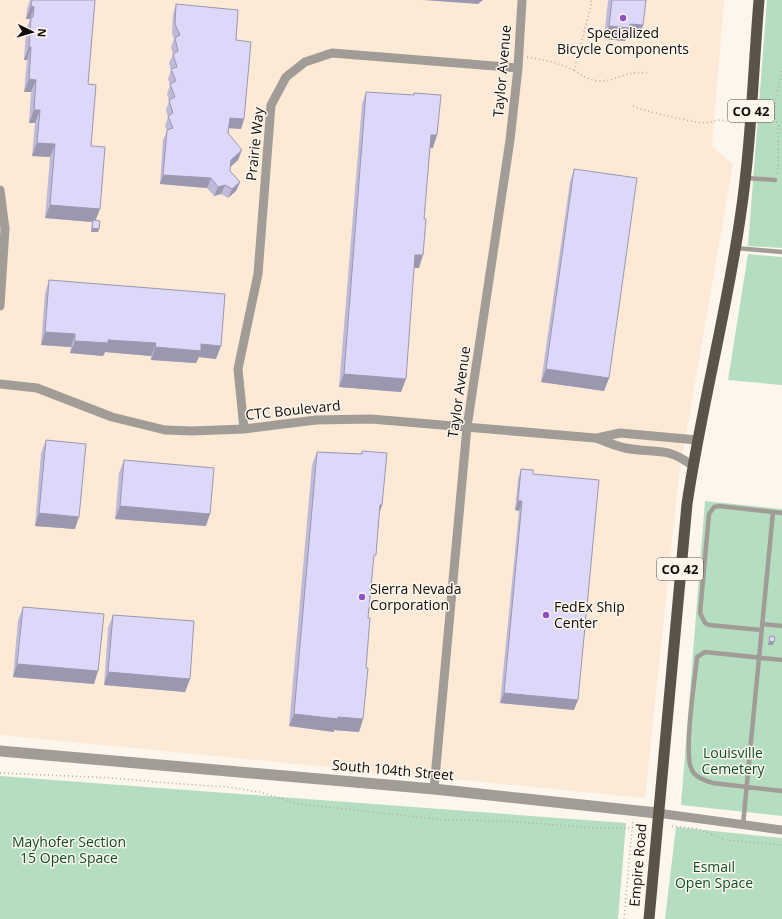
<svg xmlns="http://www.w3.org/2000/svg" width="782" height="919" font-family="'Open Sans',sans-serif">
	<rect width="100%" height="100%" fill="#fdf6ed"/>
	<!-- built -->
	<path fill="#fcead6" d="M0,0H724L712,147L733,164L679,475L645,798L0,735Z"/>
	<!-- green -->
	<path fill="#b5dec1" d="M767,0H782V248L748,246Z
		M748,254L782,257V385L728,380Z
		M705,501L782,509V816L681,805Z
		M0,776L626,823L618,919H0Z
		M676,827L782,838V919H665Z"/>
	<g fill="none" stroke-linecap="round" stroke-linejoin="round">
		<!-- path -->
		<path stroke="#afa9a1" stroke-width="1.5" stroke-dasharray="1 3" stroke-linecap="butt" d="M527,57L553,62L574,70L592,2L589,0
			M574,70C607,95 616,69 647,73
			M782,71C780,91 766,111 782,131
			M633,106L647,111L695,122L705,123L720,120L741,123
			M776,173L778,170V126
			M0,773L114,778L167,783L227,787L260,792L298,804L446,820L505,821L595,828H632L638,822
			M672,826L698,829L726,840L782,845
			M624,919L633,819"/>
		<!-- service -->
		<path stroke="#a19c96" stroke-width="4.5" d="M746,178L775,180
			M736,248L782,252
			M762,624L782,626
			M761,630L709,625L705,623L700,613L709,514L714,507L719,506L782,513
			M782,660L705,652L697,657C695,680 684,749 691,768C694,777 704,780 713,783L782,791
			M743,825L773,512"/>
		<!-- minor -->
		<path stroke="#a19c96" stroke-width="9" d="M0,190L5,229L0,306
			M0,384L37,388L112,417L165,430L192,431L244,429L316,420L371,419L595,438C605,441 615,446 625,448C655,454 665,445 693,466
			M244,429L238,369L258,274L271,105L286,77L305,62L332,53L518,68
			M597,438L620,433L697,440
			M434,789L467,427L510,140L518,68L522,0
			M657,813L782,830"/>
		<!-- tertiary -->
		<path stroke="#a19c96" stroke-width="11" d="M0,751L434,789L657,813"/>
		<!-- primary -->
		<path stroke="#5b5348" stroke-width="11" d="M649,919L687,504C701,409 726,315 740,219C751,147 753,73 759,0"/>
	</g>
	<!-- wall -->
	<path fill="#bebad7" d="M30,0H95L88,84L96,220L99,229L98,232H91L92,222L45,218L50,157L32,156L35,123H29L31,92H24L27,60H24L26,30L29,22L30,19H26L27,9Z
		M608,0H646L639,38L626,37L625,41L604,39Z
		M176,4L236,40L244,119L241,129L229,128L228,133L238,160L230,167V171L240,182L236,191L228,198L221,194L214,196L207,188L160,184L163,140L167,131L165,126L168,117L166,110L169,101L167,94L170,85L168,79L171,70L169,63L173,54L171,47L174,39L172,34L173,14Z
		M366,92L413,95L414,93L433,148H430L419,268H414L401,392L339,387L362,104Z
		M574,169L609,378L604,391L541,382L570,182Z
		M49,280L216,359L199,357L196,363L151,360V356L105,352L103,356L70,353L71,347L41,345L45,293Z
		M46,440L75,529L35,526L41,453Z
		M362,451L382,505L379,513L373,562L368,618L363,719L359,732L334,730V732L289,726L312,465L317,452L361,454Z
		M124,460L206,526L115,519L119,473Z
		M521,469L533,474L574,710L500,703L519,511L515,510L518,479Z
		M23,607L94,684L13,677L18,620Z
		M113,615L190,679L185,692L104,685L108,628Z"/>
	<!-- shaded-wall -->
	<path fill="#9b97af" d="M423,0H483L478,4Z
		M31,6L34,7L30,19H26Z
		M630,24L643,25L639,38L626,37L625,41L604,39L609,26Z
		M29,47H31L27,60H24Z
		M29,79L36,80L31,92H24Z
		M34,110H40L35,123H29Z
		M230,118L244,119L241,129L226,128Z
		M431,135H437L433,148L426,147Z
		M37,143L55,144L50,157L32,156Z
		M242,150L238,160L227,170L231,160Z
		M163,175L211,178L207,188L160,184Z
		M240,182L236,191L228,198L232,189Z
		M225,185L221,194L214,196L218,187Z
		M50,205L100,209L95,222L93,220L92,222L45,218Z
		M92,228L99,229L98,232H91Z
		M415,255H423L419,268H411Z
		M45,332L75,334L71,347L41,345Z
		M108,340L156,343L151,356L105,352L103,356L70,353L75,341Z
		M201,344L221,346L216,359L199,357L196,363L151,360L155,347Z
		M546,369L609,378L604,391L541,382Z
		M344,374L406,379L401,392L339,387Z
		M518,501H522L519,511L515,510Z
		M380,505H382L378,518Z
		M120,506L210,514L206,526L115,519Z
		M39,513L79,517L75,529L35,526Z
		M769,641L774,642L773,645H768Z
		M17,664L98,671L94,684L13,677Z
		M108,672L190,679L185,692L104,685Z
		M504,693L578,700L574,710L500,703Z
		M294,714L338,717L363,719L359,732L334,730V732L289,726Z"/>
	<!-- building -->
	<path fill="#ddd8fa" stroke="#9b97af" d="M32,0H95L88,84L96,85L91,146L105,147L100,209L50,205L55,144L37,143L40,110H34L36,80L29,79L31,47H29L31,17H33L34,7L31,6Z
		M612,0H646L643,25L630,24L629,28L609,26Z
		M176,4L238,10L236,40L251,42L244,119L230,118L228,133L242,150L231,160L230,171L240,182L232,189L225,185L218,187L211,178L163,175L167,130L173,128L168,116L173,113L169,100L175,97L170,84L176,81L171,69L177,67L173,54L178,51L175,38L180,35L175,24Z
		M366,92L414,95V93L441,95L437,135H431L424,219H426L423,255H415L406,379L344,374Z
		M574,169L637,178L609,378L546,369Z
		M93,220L100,221L99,229L92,228Z
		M49,280L225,294L221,346L201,344V351L155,347L156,343L108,340V343L75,341V334L45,332Z
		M46,440L86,444L79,517L39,513Z
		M362,451L387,453L382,505H380L376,555H374L368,618H370L366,668H368L363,719L338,717V719L294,714L317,452L362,454Z
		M124,460L214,468L210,514L120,506Z
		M521,469L533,470V474L599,480L578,700L504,693L522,501H518Z
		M23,607L104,614L98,671L17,664Z
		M113,615L194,621L190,679L108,672Z
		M770,636L775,637L774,642L769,641Z"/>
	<!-- markers -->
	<g fill="#914fc4" stroke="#fdf6ed" stroke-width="1.5">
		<circle cx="623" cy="18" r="4"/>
		<circle cx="362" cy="597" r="4"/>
		<circle cx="546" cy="615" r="4"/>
	</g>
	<g text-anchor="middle" stroke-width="3" stroke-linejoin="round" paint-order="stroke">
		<!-- shield labels -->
		<g fill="#fdf6ed" stroke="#56524c" stroke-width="1">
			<rect x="728" y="100" width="46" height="22" rx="3"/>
			<rect x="657" y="558" width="46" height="22" rx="3"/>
		</g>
		<g font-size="13" font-weight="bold" fill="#0f0b07">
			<text x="751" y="116">CO 42</text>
			<text x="680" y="574">CO 42</text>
		</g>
		<!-- poi labels -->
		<g font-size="14" fill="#0f0b07" stroke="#fdf6ed" text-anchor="start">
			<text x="623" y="38" text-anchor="middle">Specialized<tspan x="623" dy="16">Bicycle Components</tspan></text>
			<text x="370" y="594">Sierra Nevada<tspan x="370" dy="16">Corporation</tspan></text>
			<text x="554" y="612">FedEx Ship<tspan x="554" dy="16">Center</tspan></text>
		</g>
		<!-- street labels -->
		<g font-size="14" fill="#0f0b07" stroke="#fdf6ed">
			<text transform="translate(502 71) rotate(-85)" y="5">Taylor Avenue</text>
			<text transform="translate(255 144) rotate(-84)" y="5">Prairie Way</text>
			<text transform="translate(459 392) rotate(-82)" y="5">Taylor Avenue</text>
			<text transform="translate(293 410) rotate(-6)" y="5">CTC Boulevard</text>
			<text transform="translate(393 770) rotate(5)" y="5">South 104th Street</text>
			<text transform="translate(638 865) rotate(-85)" y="5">Empire Road</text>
		</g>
		<!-- park labels -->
		<g font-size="14" fill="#094e2a" stroke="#fdf6ed">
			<text x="733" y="758">Louisville<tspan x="733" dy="16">Cemetery</tspan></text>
			<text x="69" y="847">Mayhofer Section<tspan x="69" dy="16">15 Open Space</tspan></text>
			<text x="714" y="872">Esmail<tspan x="714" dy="16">Open Space</tspan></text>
		</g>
	</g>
	<!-- north arrow -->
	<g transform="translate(32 32) rotate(95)" stroke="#fdf6ed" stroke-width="3" paint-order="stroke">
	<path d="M0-3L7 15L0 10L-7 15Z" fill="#0f0b07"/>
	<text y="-6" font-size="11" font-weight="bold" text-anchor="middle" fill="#0f0b07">N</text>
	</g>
</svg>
